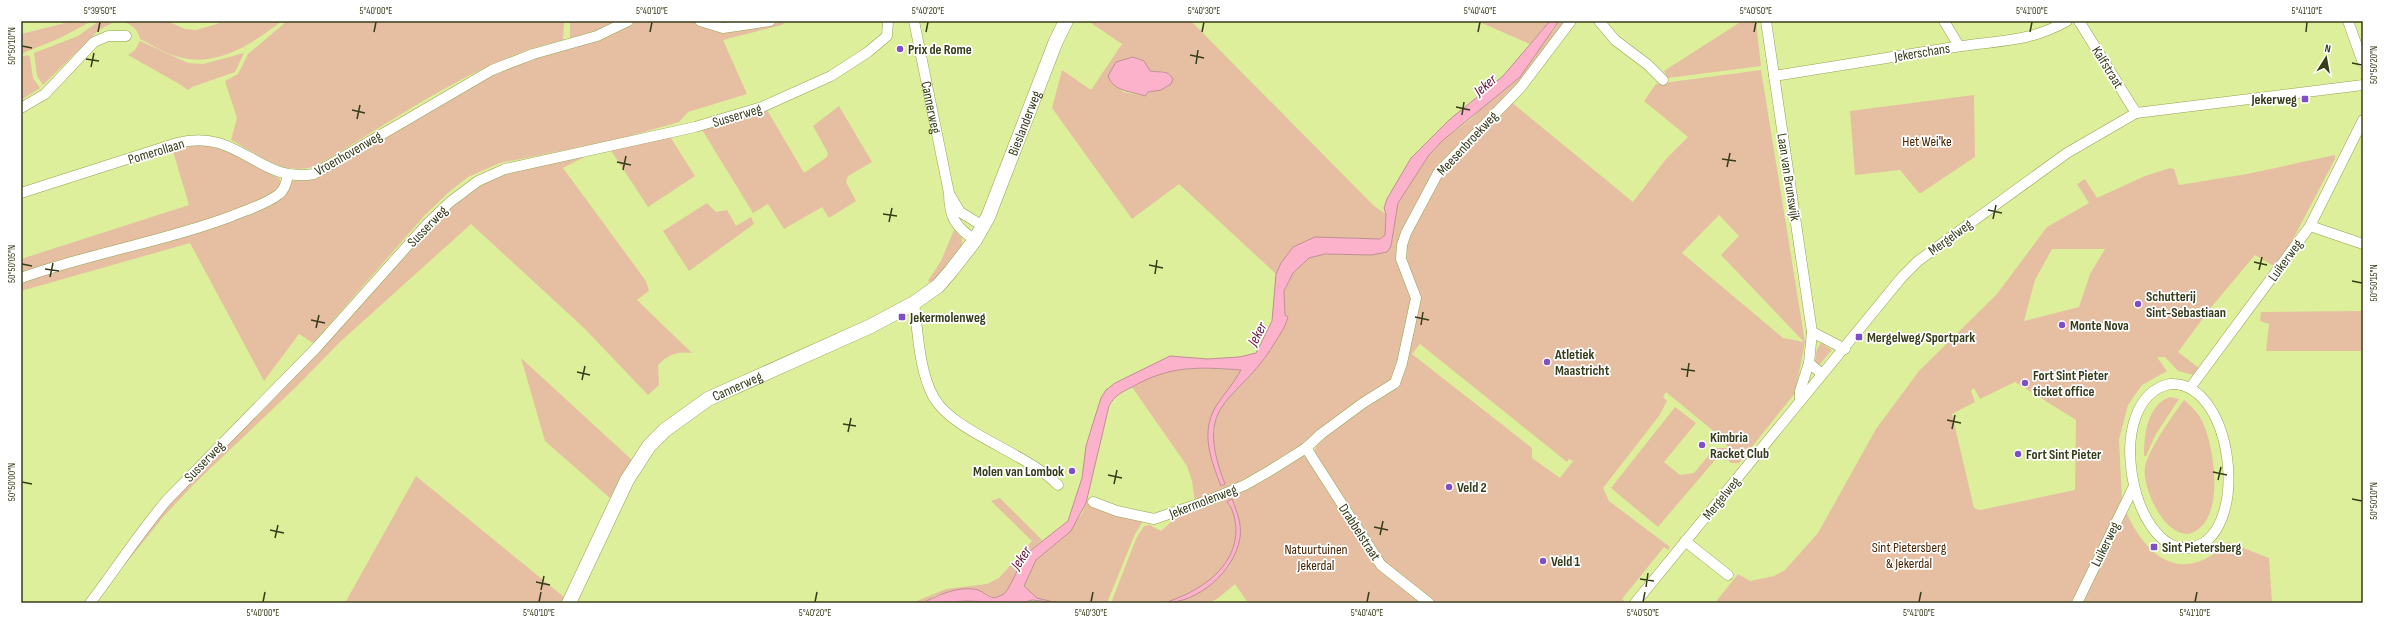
<svg xmlns="http://www.w3.org/2000/svg" width="2384" height="624" font-family="'Sofia Sans Condensed',sans-serif">
	<rect width="100%" height="100%" fill="#ddef9a"/>
	<!-- green -->
	<path fill="#e6bfa3" fill-rule="evenodd" d="M73,21H92L60,38L21,54V34Z
		M99,21H116L99,30L43,85L37,76L34,53L78,36Z
		M118,21H167L185,29L196,30L227,21H282C253,43 218,68 179,57C166,54 152,45 140,39C137,26 129,23 118,21Z
		M287,21H563L564,23L563,40C476,59 393,122 316,166C282,177 260,155 231,140L237,118L225,81L238,74L248,54Z
		M574,21H616L596,31L570,38V22Z
		M635,21H693L703,27L721,32L785,22L782,25L723,40L747,94L688,112L679,122L619,139L500,163L468,177L449,192L426,214L313,343L299,334L264,381L190,243L21,291V280L251,212L292,181L315,178L489,77L539,57L597,41Z
		M1088,21H1191L1374,206L1386,214L1385,235L1380,239L1315,237L1281,263L1276,274L1179,184L1132,219L1052,108L1062,70L1091,90L1122,44ZM1144,61L1150,71H1165L1145,96L1123,92L1110,80Z
		M1477,21H1550L1530,44Z
		M1559,21H1569L1525,80L1442,163L1401,237L1413,295L1395,378L1299,449L1256,476L1195,502L1192,481L1187,466L1132,387C1170,364 1199,369 1242,370C1208,420 1198,426 1221,486L1225,484L1213,450L1215,422L1222,405L1252,372L1277,338L1285,315L1284,291L1293,273L1309,258L1316,255L1340,253L1366,255L1387,252L1391,246L1398,203L1429,155L1442,141L1471,119L1554,30Z
		M1742,21H1756L1761,66L1668,78L1664,71Z
		M140,41L188,63L203,64L244,53L235,72L192,87L188,90L181,85L128,55L135,50Z
		M27,55L30,57L33,78L40,88L21,100V57Z
		M1761,70L1805,342L1795,393L1739,463H1731L1721,453L1658,527L1611,488L1675,407L1696,423L1664,462L1680,475L1694,473L1715,448H1728L1722,438L1666,392L1663,397L1667,401L1659,416L1603,488L1609,501L1670,547L1668,550L1664,547L1622,599L1626,603H1433L1386,566L1314,453C1317,432 1376,399 1394,388L1418,303L1405,264L1404,246L1438,177L1510,101L1633,202L1666,159L1688,137L1644,101L1656,84ZM1719,215L1739,236L1721,255L1804,342L1783,338L1682,253ZM1420,344L1567,462L1569,459L1573,461L1560,478L1532,458V448L1412,354Z
		M1974,95L1975,157L1921,193H1919L1900,170L1855,175L1850,111Z
		M839,106L872,162L848,176L846,182L856,201L829,218L822,207L784,229L768,204L753,213L701,128L766,108L804,173L827,157L828,153L813,126Z
		M669,135L695,176L648,207L610,149Z
		M186,145L218,146L280,179L281,188C207,233 104,244 21,274V259L189,205L172,148Z
		M594,152L563,168L646,281L649,291L637,300L692,353C677,351 669,354 658,365L659,385L648,395L584,328L471,224L340,342L297,386L194,484L164,516L94,603L154,513L462,196L499,174Z
		M2335,155V159L2290,245L2275,267L2255,255L2213,305L2178,352L2199,368L2194,375L2178,371L2165,357H2157L2167,371L2142,385L2128,405L2119,440L2122,499L2072,603H1715L1738,574L1750,581L1774,576L1785,570L1818,533L1876,429L1919,371L1997,294L2047,227L2089,203L2077,184L2085,179L2097,198L2145,176L2170,168L2174,169L2179,185L2247,174ZM2052,249H2105L2090,274L2079,307L2024,321L2035,280ZM2015,382L2076,420L2075,490L1980,510L1974,508L1952,414L1975,402L1971,391L1974,388L1980,399Z
		M707,203L716,212L727,210L736,226L751,217L754,224L689,271L663,231Z
		M954,230L962,238C964,255 941,272 931,283L928,281L941,261Z
		M2363,311V351H2266L2269,324L2260,321L2261,312Z
		M1821,343L1832,350L1819,365L1815,361L1817,349Z
		M521,358L632,460L611,499L545,441Z
		M2170,397L2179,399L2156,434L2146,456H2144C2144,435 2147,405 2170,397Z
		M2184,400C2191,406 2198,412 2202,421C2215,446 2227,527 2187,534C2175,533 2166,524 2160,515C2152,503 2143,482 2145,468C2147,451 2173,415 2184,400Z
		M1302,455L1305,456L1330,491L1370,557L1384,573L1424,603H1248L1235,584L1217,599L1207,603H1111L1136,539L1144,526L1150,525L1161,531L1180,514Z
		M416,476L565,598L564,603H345Z
		M1000,498L1042,540L1026,554L1008,589L1004,594L995,598L983,592L971,589L936,595L923,603H912L946,589L987,584L999,578L1032,541L991,501Z
		M1086,503L1143,521L1135,534L1107,603C1082,603 1040,611 1024,586L1036,560L1060,540L1082,514Z
		M2125,509C2146,559 2183,586 2228,542L2269,558L2272,603H2080Z"/>
	<!-- water -->
	<path fill="#fbb2ca" stroke="#c08f95" d="M1550,21H1559L1520,77L1442,141L1429,155L1398,203L1391,246L1387,252L1372,255L1325,254L1309,258L1293,273L1284,291L1285,315L1288,317C1286,326 1279,336 1274,344C1237,405 1192,399 1225,484L1221,486C1211,460 1200,433 1216,406C1224,394 1234,383 1241,370C1199,367 1170,365 1132,387C1122,392 1114,396 1109,406L1086,503L1071,531L1036,560L1024,586L1037,598L1058,603L1032,600L1023,603L967,601L923,603C937,595 961,585 978,590C984,592 988,597 995,598L1004,594L1008,589L1026,554L1068,521L1082,478L1086,446L1094,420L1101,398L1106,390L1115,383L1170,356L1208,359L1239,357L1256,353L1272,321L1276,274L1281,263L1293,247L1315,237L1380,239L1385,235L1386,214L1384,208L1387,199L1411,158L1449,120L1503,76Z
		M1133,57L1144,61L1150,71C1161,73 1167,69 1173,79L1171,84L1161,90L1148,92L1145,96C1131,91 1114,92 1108,76L1116,62Z
		M1232,499C1237,512 1242,524 1240,538C1234,572 1198,603 1164,603C1199,592 1237,568 1236,528C1235,519 1233,508 1227,502Z"/>
	<g fill="none" stroke-linecap="round" stroke-linejoin="round">
		<defs>
			<g id="minor">
				<path d="M700,21L723,28L770,21"/>
				<path id="s1" d="M914,21L949,193C949,216 955,227 975,240"/>
				<path d="M1599,21L1615,40L1648,65L1663,80"/>
				<path d="M1766,21L1812,332L1809,363L1822,374"/>
				<path d="M1944,21L1959,46"/>
				<path d="M2079,21L2136,113"/>
				<path d="M2348,21L2363,63"/>
				<path d="M1774,76C1834,66 1895,57 1955,47C1998,40 2028,43 2067,21"/>
				<path d="M21,108L45,94L94,42L108,36H126"/>
				<path d="M21,193L177,143C239,127 258,184 314,174L492,70L533,54L597,36L628,21"/>
				<path d="M950,195L960,212L983,226"/>
				<path d="M2310,226L2363,244"/>
				<path d="M21,278C90,253 163,242 232,216C246,210 267,204 279,194C285,190 286,182 288,176"/>
				<path d="M914,303C918,333 919,371 934,398C955,433 1027,453 1058,485"/>
				<path d="M1812,332L1845,349"/>
				<path d="M2170,384C2235,380 2252,540 2189,548C2131,554 2101,399 2170,384Z"/>
				<path d="M2190,388L2310,226L2363,120"/>
				<path d="M1800,400V391L1809,363"/>
				<path d="M1306,448L1381,565L1429,603"/>
				<path d="M1093,502L1117,511L1154,519L1207,501L1245,485L1271,470L1306,448L1321,434L1363,403L1395,383L1402,363L1416,298L1401,259L1402,245L1406,233L1438,173L1521,87L1571,21"/>
				<path d="M1685,541L1728,575"/>
				<path d="M90,603C116,569 139,533 167,500L317,347L427,224L450,202L478,181L505,169L695,127L762,107L831,76L868,52L887,36L888,21"/>
				<path d="M1635,603L1902,277L1918,261L2067,153L2136,113L2363,85"/>
				<path d="M2077,603L2134,486"/>
			</g>
			<g id="secondary">
				<path id="s2" d="M569,603L627,480L649,446L665,430L708,399L871,326L914,303L938,286L951,271L975,240L988,217L1056,41L1066,21"/>
			</g>
		</defs>
		<!-- minor casing -->
		<use href="#minor" stroke="#94a351" stroke-width="11"/>
		<!-- secondary casing -->
		<use href="#secondary" stroke="#94a351" stroke-width="15"/>
		<!-- minor -->
		<use href="#minor" stroke="#fff" stroke-width="10"/>
		<!-- secondary -->
		<use href="#secondary" stroke="#fff" stroke-width="14"/>
	</g>
	<!-- ticks -->
	<path fill="none" stroke="#363d1a" stroke-width="1.5" d="M98,32L100,22M374,32L376,22M650,32L652,22M926,32L928,22M1202,32L1204,22M1478,32L1480,22M1754,32L1756,22M2030,32L2032,22M2306,32L2307,22M22,46L32,48M1190,55L1204,58M86,59L99,61M2352,63L2362,65M1196,64L1198,50M91,67L94,53M1456,107L1470,110M352,110L365,113M1462,115L1464,102M357,119L360,105M1722,159L1736,161M617,162L631,165M1727,167L1730,153M623,170L626,156M1988,210L2002,213M883,214L897,216M1993,219L1996,205M889,222L892,208M2254,262L2267,265M22,264L32,266M1149,265L1163,268M45,269L59,271M2259,270L2262,257M1155,274L1157,260M50,277L53,263M2352,281L2362,283M1415,317L1429,320M311,320L325,323M1421,325L1423,312M316,328L319,315M1681,369L1695,371M577,372L590,375M1687,377L1689,363M582,380L585,366M1947,420L1961,423M843,424L856,426M1952,429L1955,415M848,432L851,418M2213,472L2227,475M1108,475L1122,478M2218,480L2221,467M22,482L32,484M1114,484L1117,470M2352,499L2362,501M1374,527L1388,530M270,530L284,533M1380,535L1383,521M275,538L278,525M1640,579L1654,581M536,582L550,585M1646,587L1648,573M541,590L544,576M263,602L265,592M539,602L541,592M815,602L817,592M1091,602L1093,592M1367,602L1369,592M1643,602L1645,592M1919,602L1921,592M2195,602L2197,592"/>
	<!-- markers -->
	<g fill="#7e4fc7" stroke="#fff" stroke-width="1.5">
		<circle cx="900" cy="49" r="4"/>
		<rect x="2301" y="95" width="8" height="8" rx="2"/>
		<circle cx="2138" cy="304" r="4"/>
		<rect x="898" y="313" width="8" height="8" rx="2"/>
		<circle cx="2062" cy="325" r="4"/>
		<rect x="1855" y="333" width="8" height="8" rx="2"/>
		<circle cx="1547" cy="362" r="4"/>
		<circle cx="2025" cy="383" r="4"/>
		<circle cx="1702" cy="445" r="4"/>
		<circle cx="2018" cy="454" r="4"/>
		<circle cx="1072" cy="471" r="4"/>
		<circle cx="1449" cy="487" r="4"/>
		<rect x="2150" y="543" width="8" height="8" rx="2"/>
		<circle cx="1543" cy="561" r="4"/>
	</g>
	<g text-anchor="middle" stroke-width="3.5" stroke-linejoin="round" paint-order="stroke">
		<!-- poi labels -->
		<g font-size="14" font-weight="bold" fill="#363d1a" stroke="#fff" text-anchor="start">
			<text x="908" y="54">Prix de Rome</text>
			<text x="2297" y="104" text-anchor="end">Jekerweg</text>
			<text x="2146" y="301">Schutterij<tspan x="2146" dy="16">Sint-Sebastiaan</tspan></text>
			<text x="910" y="322">Jekermolenweg</text>
			<text x="2070" y="330">Monte Nova</text>
			<text x="1867" y="342">Mergelweg/Sportpark</text>
			<text x="1555" y="359">Atletiek<tspan x="1555" dy="16">Maastricht</tspan></text>
			<text x="2033" y="380">Fort Sint Pieter<tspan x="2033" dy="16">ticket office</tspan></text>
			<text x="1710" y="442">Kimbria<tspan x="1710" dy="16">Racket Club</tspan></text>
			<text x="2026" y="459">Fort Sint Pieter</text>
			<text x="1064" y="476" text-anchor="end">Molen van Lombok</text>
			<text x="1457" y="492">Veld 2</text>
			<text x="2162" y="552">Sint Pietersberg</text>
			<text x="1551" y="566">Veld 1</text>
		</g>
		<!-- street labels -->
		<g font-size="14" fill="#363d1a" stroke="#fff">
			<text transform="translate(1922 52) rotate(-9)" y="5">Jekerschans</text>
			<text transform="translate(2108 67) rotate(58)" y="5">Kalfstraat</text>
			<text dy="5" stroke="none"><textPath href="#s1" startOffset="88">Cannerweg</textPath></text>
			<text transform="translate(737 115) rotate(-17)" y="5">Susserweg</text>
			<text dy="5" stroke="none"><textPath href="#s2" startOffset="695">Bieslanderweg</textPath></text>
			<text transform="translate(1467 143) rotate(-47)" y="5">Meesenbroekweg</text>
			<text transform="translate(156 151) rotate(-17)" y="5">Pomerollaan</text>
			<text transform="translate(348 153) rotate(-30)" y="5">Vroenhovenweg</text>
			<text transform="translate(1789 177) rotate(81)" y="5">Laan van Brunswijk</text>
			<text transform="translate(427 226) rotate(-46)" y="5">Susserweg</text>
			<text transform="translate(1950 237) rotate(-36)" y="5">Mergelweg</text>
			<text transform="translate(2285 260) rotate(-54)" y="5">Luikerweg</text>
			<text dy="5" stroke="none"><textPath href="#s2" startOffset="284">Cannerweg</textPath></text>
			<text transform="translate(204 461) rotate(-46)" y="5">Susserweg</text>
			<text transform="translate(1721 498) rotate(-51)" y="5">Mergelweg</text>
			<text transform="translate(1203 501) rotate(-21)" y="5">Jekermolenweg</text>
			<text transform="translate(1360 532) rotate(57)" y="5">Drabbelstraat</text>
			<text transform="translate(2105 544) rotate(-64)" y="5">Luikerweg</text>
		</g>
		<!-- park labels -->
		<g font-size="14" fill="#492400" stroke="#fff">
			<text x="1927" y="146">Het Wei'ke</text>
			<text x="1909" y="552">Sint Pietersberg<tspan x="1909" dy="16">&amp; Jekerdal</tspan></text>
			<text x="1316" y="554">Natuurtuinen<tspan x="1316" dy="16">Jekerdal</tspan></text>
		</g>
		<!-- water labels -->
		<g font-size="15" font-style="italic" fill="#651138" stroke="#fff">
			<text transform="translate(1485 85) rotate(-40)" y="5">Jeker</text>
			<text transform="translate(1257 334) rotate(-62)" y="5">Jeker</text>
			<text transform="translate(1021 558) rotate(-56)" y="5">Jeker</text>
		</g>
	</g>
	<!-- border -->
	<rect width="2384" height="624" fill="none" stroke="#ffffff" stroke-width="44"/>
	<!-- north arrow -->
	<g transform="translate(2326 58) rotate(11)" stroke="#ffffff" stroke-width="3" paint-order="stroke">
	<path d="M0-3L7 15L0 10L-7 15Z" fill="#363d1a"/>
	<text y="-6" font-size="11" font-weight="bold" text-anchor="middle" fill="#363d1a">N</text>
	</g>
	<rect x="22" y="22" width="2340" height="580" fill="none" stroke="#363d1a" stroke-width="1.5"/>
	<g font-size="10" text-anchor="middle" fill="#363d1a">
		<text x="100" y="14">5°39'50"E</text>
		<text x="376" y="14">5°40'00"E</text>
		<text x="652" y="14">5°40'10"E</text>
		<text x="928" y="14">5°40'20"E</text>
		<text x="1204" y="14">5°40'30"E</text>
		<text x="1480" y="14">5°40'40"E</text>
		<text x="1756" y="14">5°40'50"E</text>
		<text x="2032" y="14">5°41'00"E</text>
		<text x="2307" y="14">5°41'10"E</text>
		<text transform="translate(11 46) rotate(-90)" y="4">50°50'10"N</text>
		<text transform="translate(2373 65) rotate(-90)" y="4">50°50'20"N</text>
		<text transform="translate(11 264) rotate(-90)" y="4">50°50'05"N</text>
		<text transform="translate(2373 283) rotate(-90)" y="4">50°50'15"N</text>
		<text transform="translate(11 482) rotate(-90)" y="4">50°50'00"N</text>
		<text transform="translate(2373 501) rotate(-90)" y="4">50°50'10"N</text>
		<text x="263" y="616">5°40'00"E</text>
		<text x="539" y="616">5°40'10"E</text>
		<text x="815" y="616">5°40'20"E</text>
		<text x="1091" y="616">5°40'30"E</text>
		<text x="1367" y="616">5°40'40"E</text>
		<text x="1643" y="616">5°40'50"E</text>
		<text x="1919" y="616">5°41'00"E</text>
		<text x="2195" y="616">5°41'10"E</text>
	</g>
</svg>
